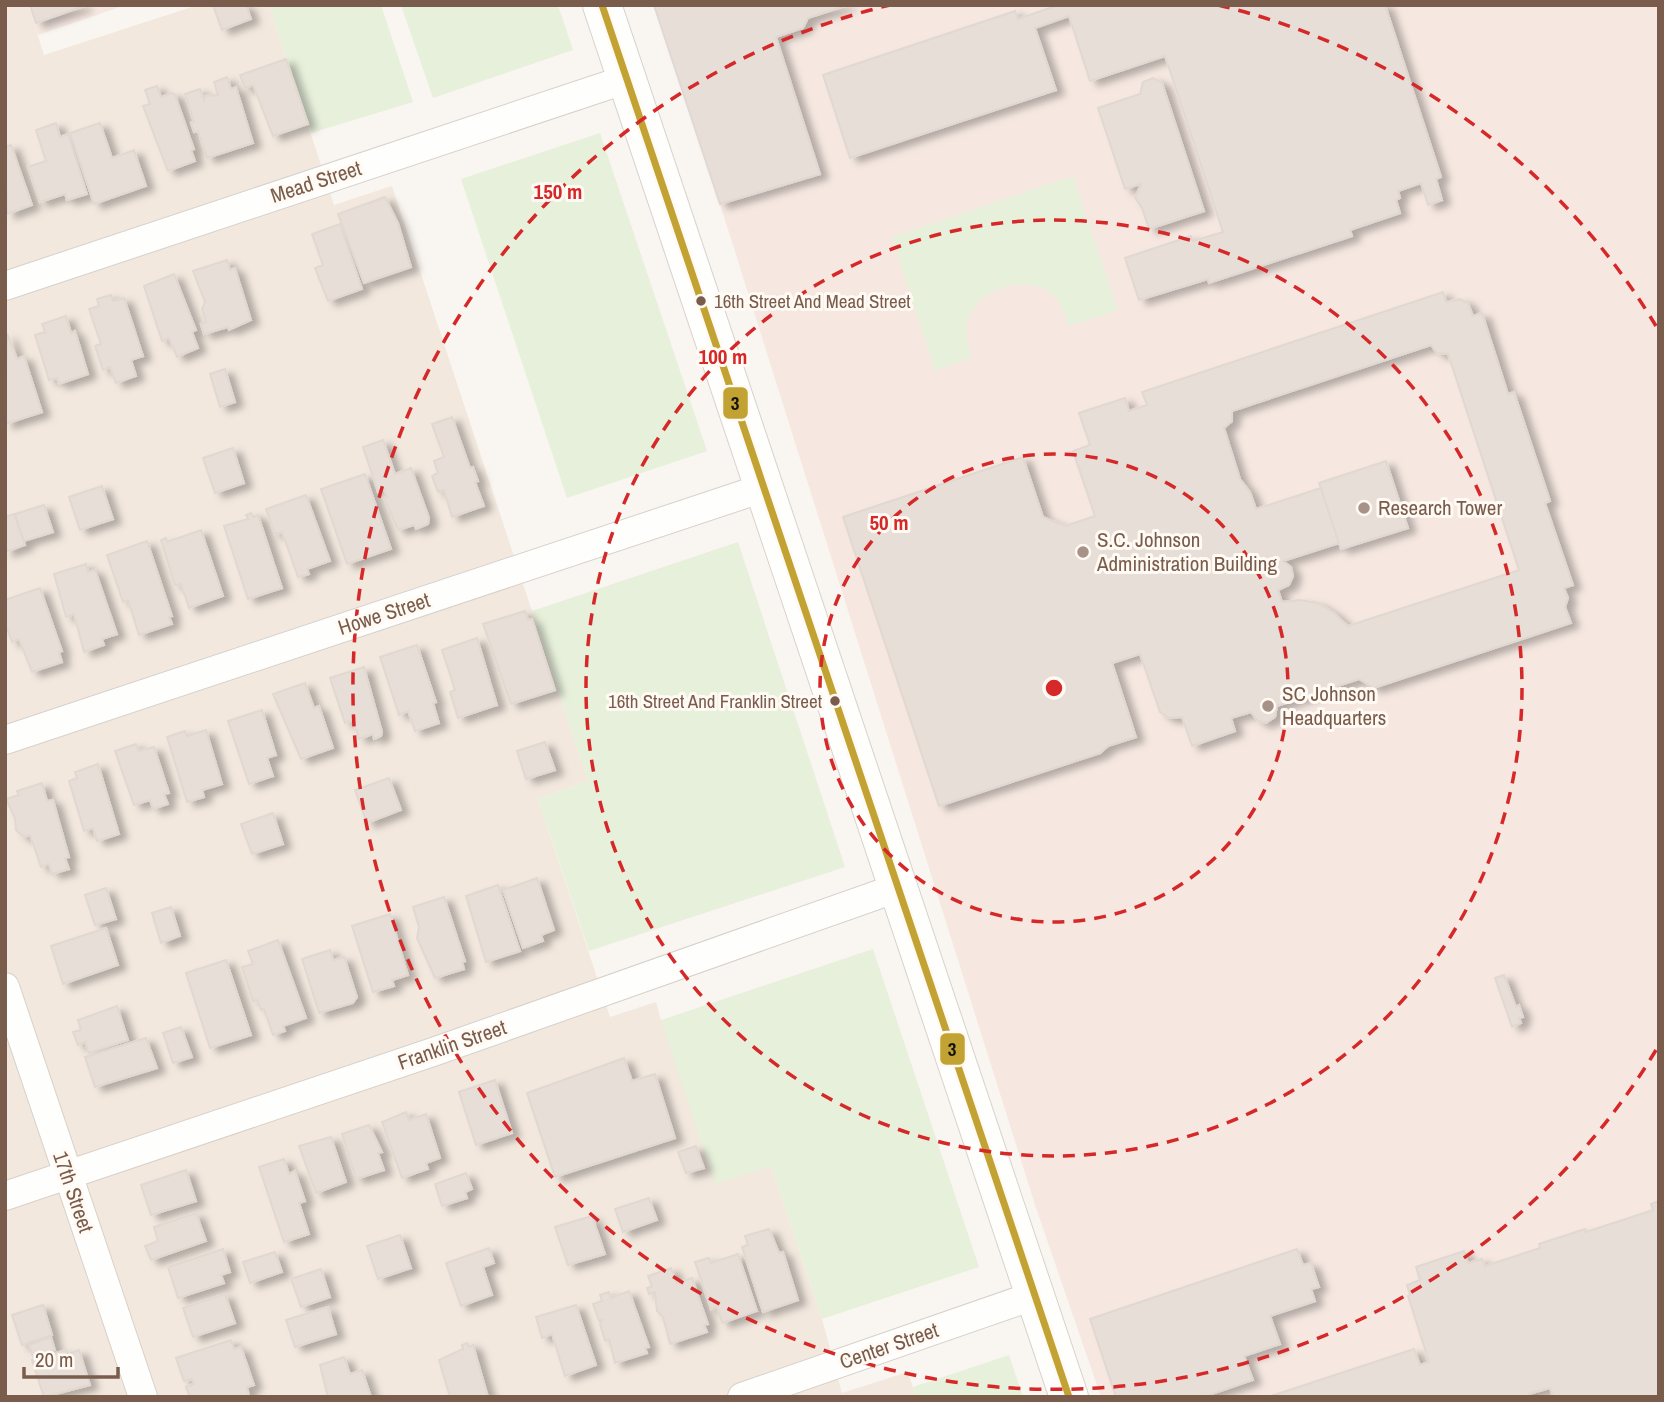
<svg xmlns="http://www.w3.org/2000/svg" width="1664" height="1402" font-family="'Archivo Narrow',sans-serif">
	<defs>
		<filter id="shadow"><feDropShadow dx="8" dy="4.5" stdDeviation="3.5" flood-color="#0004"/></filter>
	</defs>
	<rect width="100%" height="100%" fill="#f9f5f0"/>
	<!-- residential -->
	<path fill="#f2e8de" d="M5,5H28L44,55L198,5H269L334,205L392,186L588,781L538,799L610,1017L656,1002L661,1020L771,1166L822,1319L842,1393L908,1372L916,1397H5Z"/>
	<!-- commercial -->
	<path fill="#f6e8e1" d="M28,5H126L38,35Z
		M654,5H1659V1397H1101L1036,1208L720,204Z"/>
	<!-- green -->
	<path fill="#e7f0db" d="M269,5H381L413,102L311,133Z
		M401,5H558L573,50L433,98Z
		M600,133L707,451L567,498L461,179Z
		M1073,176L1118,310L1069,326C1064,312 1059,297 1046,290C1016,274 968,294 966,331C966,339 969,349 971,358L935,371L892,237Z
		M738,542L845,867L589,951L538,799L588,781L532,611Z
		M873,949L979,1267L822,1319L771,1166L715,1184L661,1020Z
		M1009,1355L1023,1397H916L913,1387Z"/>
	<!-- building -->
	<path fill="#e6ded7" stroke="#e2d8d2" stroke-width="2" fill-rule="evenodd" filter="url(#shadow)" d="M30,5H84V6L36,23Z
		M213,5H246L251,19L222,30Z
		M654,5H848L808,18L803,28L776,37L820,174L720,204Z
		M1058,5H1385L1441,177L1436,179L1442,200L1428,205L1421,183L1398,191L1400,198L1396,200L1400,213L1350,230L1352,236L1209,283L1208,279L1139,300L1125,258L1191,236L1193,241L1223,232L1165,56L1090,81L1069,16L1035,28L1056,90L850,158L823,75L1015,11L1018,19Z
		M286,59L308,124L273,136L253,85L245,88L240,75Z
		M227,77L231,89L236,87L253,143L207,158L198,131L194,132L191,123L194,122L185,94L200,89L204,100L205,96L218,95L214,82Z
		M1153,78L1162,83L1204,211L1149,229L1142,208L1135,198L1141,184L1125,189L1098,108L1140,94L1143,82Z
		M157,86L161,97L172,93L175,95L194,149L191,150L195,161L168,171L143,106L150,104L145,90Z
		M56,123L60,137L68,134L87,194L67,200L65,194L40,202L28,167L46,161L36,130Z
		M100,123L112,158L134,150L146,186L94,204L70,133Z
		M11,145L32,205L7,214L5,147Z
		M385,197L398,223L411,267L364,283L338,214Z
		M340,224L362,289L328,301L315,268L323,265L312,234Z
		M227,260L230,270L235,268L251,320L229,330L228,327L204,334L201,324L206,322L202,309L205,302L193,271Z
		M174,274L196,330L192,332L198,348L177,357L169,338L162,341L144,286Z
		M1443,292L1446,302L1460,299L1468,303L1473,316L1482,313L1508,394L1514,392L1550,501L1545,503L1573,585L1564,588L1568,598L1565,607L1571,623L1374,688L1359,679L1277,706L1275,717L1266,723L1258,721L1251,712L1231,718L1235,731L1192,746L1182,717L1169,718L1160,712L1140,654L1112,663L1136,737L1108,746L1100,753L939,806L843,517L1023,457L1043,517L1065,526L1095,516L1073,451L1090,445L1079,413L1125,398L1129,411L1147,405L1142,392ZM1431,345L1437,353L1448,354L1519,570L1348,626L1334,613L1318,603L1299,600L1282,602L1278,590L1289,585L1293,576L1291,567L1283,561L1339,543L1321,488L1256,509L1250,492L1240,479L1224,428L1232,421V411Z
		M111,295L113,301L124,298L143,356L131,360L136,376L116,383L110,367L103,370L95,346L101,344L89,309L99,306L97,299Z
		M66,316L71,333L75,331L88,374L59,384L57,378L49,380L35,335L45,332L42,324Z
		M7,333L17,359L24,356L42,412L5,424Z
		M225,369L235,402L220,407L210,374Z
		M452,417L470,468L473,467L478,481L475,482L484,506L452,517L444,490L438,492L432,476L438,473L434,461L444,457L432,424Z
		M383,440L395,474L411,468L429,518L428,524L416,529L414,525L398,530L384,498L387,497L384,489L378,492L363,447Z
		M233,448L244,483L215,493L203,458Z
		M1386,461L1408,528L1341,549L1319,483Z
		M365,474L391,549L347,564L321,489Z
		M102,486L113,519L80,530L69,497Z
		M306,495L330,561L307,569L309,574L298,577L282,532L275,534L266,509Z
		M44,505L53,532L24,541L15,514Z
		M251,513L253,517L258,515L282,588L248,599L224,526L248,519L246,515Z
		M14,514L25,545L5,552V517Z
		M201,530L223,596L189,608L181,584L175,585L161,540L166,538L167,542Z
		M147,541L172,616L169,617L172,624L139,635L128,600L123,602L107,555Z
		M86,564L88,572L95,570L117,634L102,639L104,645L84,652L74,614L66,617L54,574Z
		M40,588L62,651L59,652L62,662L32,672L19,639L12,642L5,623V600Z
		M525,611L528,620L532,619L555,690L511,704L483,624Z
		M477,638L497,705L458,718L450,692L455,690L442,650Z
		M417,645L436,702L433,703L439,723L415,731L408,711L399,715L380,657Z
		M364,667L382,732L381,736L374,739L373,734L359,739L353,720L345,723L330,678Z
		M305,683L314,708L319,706L333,748L301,759L273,694Z
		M262,710L276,755L267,758L273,776L249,784L228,721Z
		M206,730L222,784L202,790L204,797L187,802L167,737L185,731L187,736Z
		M545,742L555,770L526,779L517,751Z
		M136,744L139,751L154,747L169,793L164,794L168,804L153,809L150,800L134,805L115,751Z
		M98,764L119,834L97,841L93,828L84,831L69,781L77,778L75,772Z
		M389,778L401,810L367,823L355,790Z
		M42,783L47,801L53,800L69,857L65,858L69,869L52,874L49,864L41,867L30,835L24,837L16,830L15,818L6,799L19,795L17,791Z
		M273,813L283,844L252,854L241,824Z
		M537,878L554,930L541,935L543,941L523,948L503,890Z
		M498,885L520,951L486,962L466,896Z
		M106,888L116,919L95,925L85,895Z
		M444,897L465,961L462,962L464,969L435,978L417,938L419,927L413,907Z
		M171,907L180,936L161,943L152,913Z
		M390,914L408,975L392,980L394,986L373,992L352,926Z
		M106,928L118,965L63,984L51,946Z
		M278,940L306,1018L283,1026L285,1031L273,1035L264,1009L261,1010L257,1000L253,1001L242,967L253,964L248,951Z
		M330,950L333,960L344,957L357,997L353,1003L319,1013L302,959Z
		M226,960L251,1035L210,1048L186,973Z
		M1504,975L1516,1007L1519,1005L1523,1017L1519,1018L1521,1023L1512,1027L1495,978Z
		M117,1006L128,1040L89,1053L85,1042L78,1045L73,1032L81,1030L78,1020Z
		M181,1027L192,1057L173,1063L163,1033Z
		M146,1038L157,1068L95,1087L85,1057Z
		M624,1058L632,1081L655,1074L675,1138L555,1177L527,1093Z
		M495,1080L512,1133L476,1145L459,1092Z
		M406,1112L409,1120L426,1114L440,1158L426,1163L428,1169L402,1178L382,1122Z
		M369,1125L382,1152L378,1153L384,1170L356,1179L342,1134Z
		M331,1137L346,1182L316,1193L299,1146Z
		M696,1146L704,1168L686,1173L678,1152Z
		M284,1159L289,1174L295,1171L305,1201L299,1203L309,1234L284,1242L259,1167Z
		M186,1170L196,1201L151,1215L141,1185Z
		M466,1173L472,1189L465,1192L467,1198L442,1206L435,1184Z
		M649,1198L657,1220L623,1232L615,1209Z
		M1659,1201V1397H1553L1550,1388L1529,1394L1530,1397H1268L1414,1349L1420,1365L1429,1362L1408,1296L1410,1295L1407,1285L1420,1280L1416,1267L1464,1251L1468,1263L1482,1259L1485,1266L1540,1248L1539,1244L1585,1229L1586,1232L1653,1210L1651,1204Z
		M196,1213L206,1241L151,1260L145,1246L158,1241L154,1227Z
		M592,1216L605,1254L568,1265L555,1227Z
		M769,1229L779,1253L783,1252L798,1300L763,1312L742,1247L748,1245L745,1236Z
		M400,1235L411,1268L378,1279L367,1246Z
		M489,1248L494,1263L483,1267L492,1295L461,1306L446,1263Z
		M223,1249L230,1272L221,1275L224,1283L178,1298L168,1267Z
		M1297,1249L1303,1265L1311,1263L1319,1287L1311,1289L1315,1301L1270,1316L1280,1344L1244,1356L1253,1380L1203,1397H1116L1090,1319Z
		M275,1252L282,1272L250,1283L243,1262Z
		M738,1254L757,1311L722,1323L717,1306L711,1309L695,1262L709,1258L711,1263Z
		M671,1268L677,1283L692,1278L708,1324L704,1325L707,1332L670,1344L663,1317L657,1311L655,1292L649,1294L647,1288L652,1286L648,1276Z
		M321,1269L330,1297L301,1307L291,1279Z
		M629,1291L649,1347L645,1348L647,1353L615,1363L609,1339L605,1341L600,1324L602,1320L599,1321L593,1304L602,1301L600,1295L609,1292L611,1298Z
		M225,1294L235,1323L193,1337L183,1308Z
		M43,1305L52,1335L22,1345L12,1315Z
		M576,1305L596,1365L565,1376L552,1334L542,1338L536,1317Z
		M328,1307L336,1334L295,1347L286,1320Z
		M51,1337L55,1350L33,1357L29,1345Z
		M231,1340L234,1349L241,1347L254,1385L247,1387L249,1396L190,1397L186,1387L194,1384L192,1379L184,1381L176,1358Z
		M467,1343L469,1347L473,1345L488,1397H450L439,1360L463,1349L462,1345Z
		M66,1350L68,1354L79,1350L90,1385L44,1397L32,1360Z
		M344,1357L350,1374L362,1370L371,1397H328L320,1365Z"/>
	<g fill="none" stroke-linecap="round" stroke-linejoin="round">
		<defs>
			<path id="street" d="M5,286L627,79
				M5,740L763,488
				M5,987L143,1397
				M5,1196L433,1052L897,888
				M742,1397L1036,1295"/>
			<path id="secondary" d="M602,5L1069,1397"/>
		</defs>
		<!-- street casing -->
		<use href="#street" stroke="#d7d1cb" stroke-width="30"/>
		<!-- secondary casing -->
		<use href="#secondary" stroke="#d9d2cb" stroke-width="40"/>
		<!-- street -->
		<use href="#street" stroke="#fefefd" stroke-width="28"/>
		<!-- secondary -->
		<use href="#secondary" stroke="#fefefd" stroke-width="38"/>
		<defs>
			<path id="bus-1" d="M602,5L1069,1397"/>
		</defs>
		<!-- bus-1 casing -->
		<use href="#bus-1" stroke="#fffaf3" stroke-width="12"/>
		<!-- bus-1 -->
		<use href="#bus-1" stroke="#c2a232" stroke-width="7"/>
	</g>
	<!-- distance rings -->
	<g fill="none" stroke="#d62828" stroke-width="3.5" stroke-dasharray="12 9">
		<circle cx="1054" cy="688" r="234"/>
		<circle cx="1054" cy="688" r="468"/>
		<path d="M1656 1050A702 702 0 1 1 890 5M1218 5A702 702 0 0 1 1656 326"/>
	</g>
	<!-- markers -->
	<g fill="#7a5c4d" stroke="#fffaf3" stroke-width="2.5">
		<circle cx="701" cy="301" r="6"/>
		<circle cx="835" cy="701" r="6"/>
	</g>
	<g fill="#a69286" stroke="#fffaf3" stroke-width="2.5">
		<circle cx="1364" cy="508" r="7"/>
		<circle cx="1083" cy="552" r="7"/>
		<circle cx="1268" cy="706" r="7"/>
	</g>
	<g text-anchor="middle" stroke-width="6" stroke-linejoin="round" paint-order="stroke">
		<!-- bus labels -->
		<g font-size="19" fill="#7a5c4d" stroke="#fffaf3" text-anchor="start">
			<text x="714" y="308">16th Street And Mead Street</text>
			<text x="822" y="708" text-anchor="end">16th Street And Franklin Street</text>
		</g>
		<!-- street labels -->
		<g font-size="21" fill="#7a5c4d" stroke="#fffaf3">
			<text transform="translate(316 182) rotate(-18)" y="7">Mead Street</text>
			<text transform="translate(384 614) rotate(-18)" y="7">Howe Street</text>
			<text transform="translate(452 1045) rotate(-19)" y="7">Franklin Street</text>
			<text transform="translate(73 1192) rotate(71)" y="7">17th Street</text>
			<text transform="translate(889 1346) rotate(-19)" y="7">Center Street</text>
		</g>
		<!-- poi labels -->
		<g font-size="21" fill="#7a5c4d" stroke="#fffaf3" text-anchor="start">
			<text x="1378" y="515">Research Tower</text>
			<text x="1097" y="547">S.C. Johnson<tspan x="1097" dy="24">Administration Building</tspan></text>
			<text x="1282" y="701">SC Johnson<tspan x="1282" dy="24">Headquarters</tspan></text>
		</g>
	</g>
	<circle cx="1054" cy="688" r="10" fill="#d62828" stroke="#fffaf3" stroke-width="3.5"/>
	<g font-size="21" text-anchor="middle" font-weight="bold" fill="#d62828" stroke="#fffaf3" stroke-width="6" stroke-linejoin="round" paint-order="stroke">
		<text x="558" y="199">150 m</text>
		<text x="723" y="364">100 m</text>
		<text x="889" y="530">50 m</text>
	</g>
	<g stroke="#fffaf3" stroke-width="2.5">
		<rect x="722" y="386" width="27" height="34" rx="7" fill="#c2a232"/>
		<rect x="939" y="1032" width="27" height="34" rx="7" fill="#c2a232"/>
	</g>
	<g font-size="19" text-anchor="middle" font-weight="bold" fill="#111">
		<text x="735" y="410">3</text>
		<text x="952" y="1056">3</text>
	</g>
	<!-- border -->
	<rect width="1664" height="1402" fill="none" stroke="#7a5c4d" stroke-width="14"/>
	<!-- scale -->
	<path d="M24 1367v10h94v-10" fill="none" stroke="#7a5c4d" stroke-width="3.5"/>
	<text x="35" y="1367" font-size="21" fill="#7a5c4d" stroke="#fffaf3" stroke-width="5" paint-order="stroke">20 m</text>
</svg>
